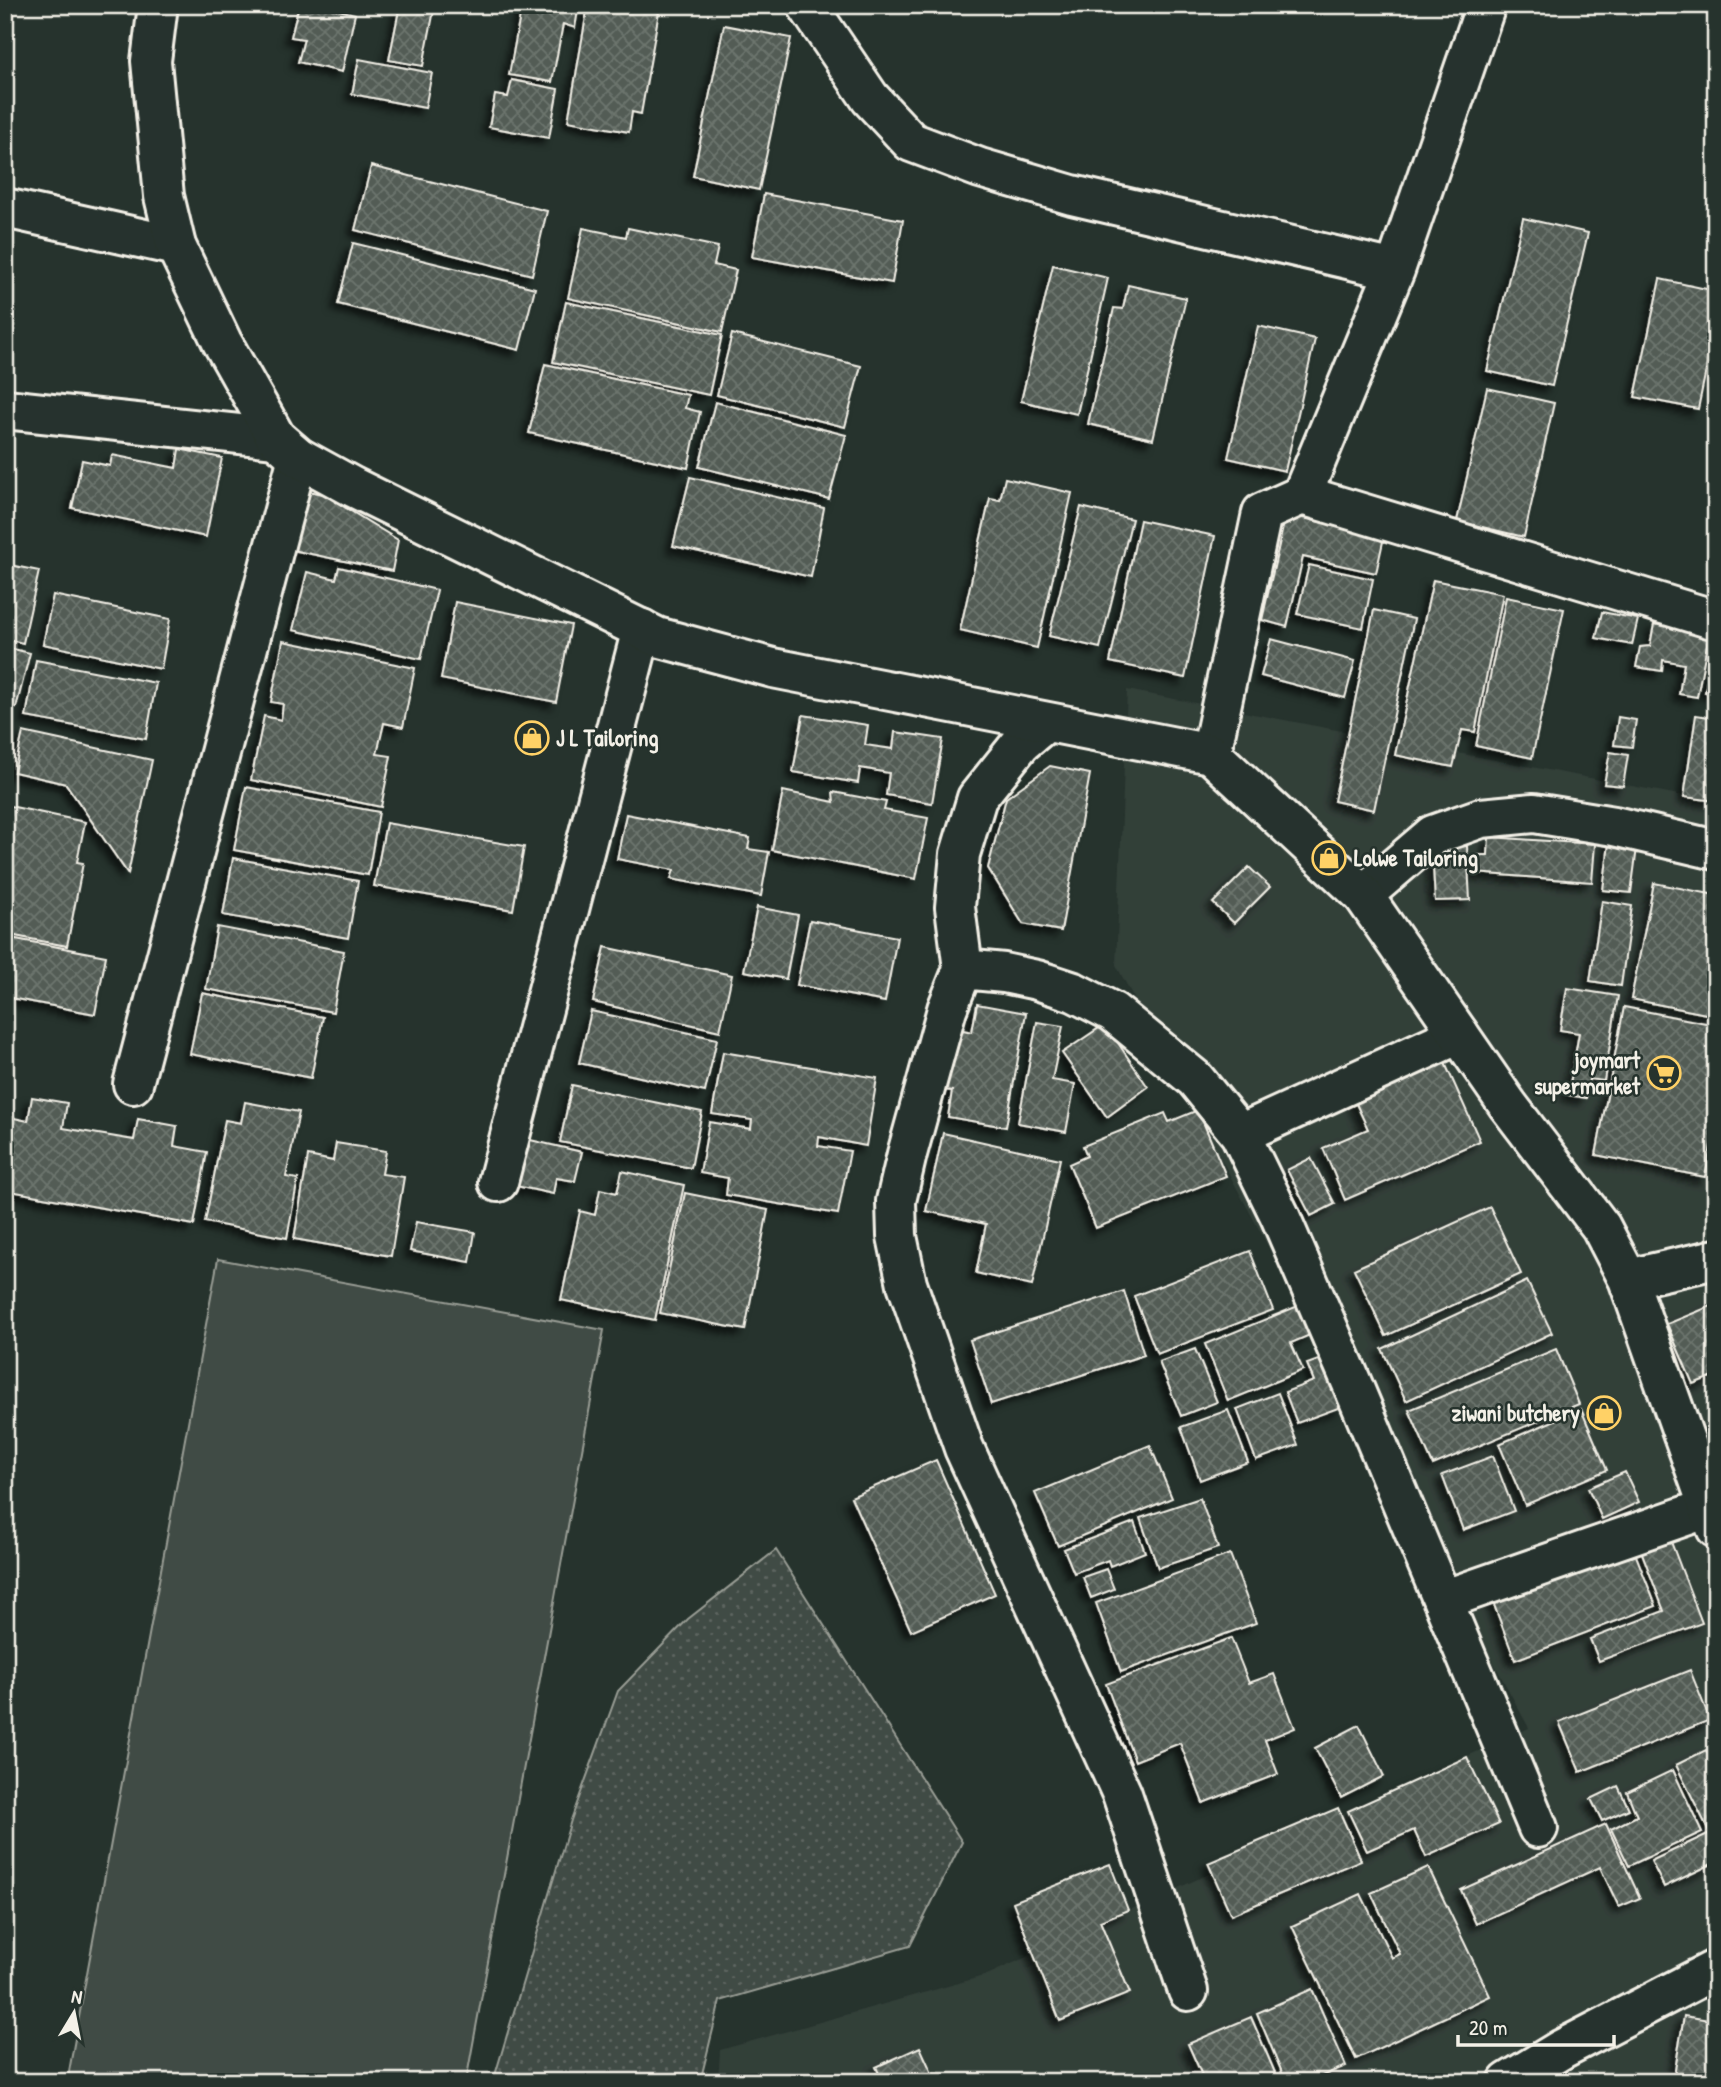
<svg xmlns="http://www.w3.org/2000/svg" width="1721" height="2087" font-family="'Patrick Hand',sans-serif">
	<defs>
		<pattern id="grass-dots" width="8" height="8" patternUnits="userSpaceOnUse" patternTransform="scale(1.75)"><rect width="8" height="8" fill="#414b45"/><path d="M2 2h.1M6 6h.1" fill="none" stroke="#5d6560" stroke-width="1.8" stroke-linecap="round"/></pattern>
		<pattern id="building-cross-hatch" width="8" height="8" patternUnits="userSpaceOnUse" patternTransform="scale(1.75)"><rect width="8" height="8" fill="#525c55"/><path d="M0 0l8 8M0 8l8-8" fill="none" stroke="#6c746d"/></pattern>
		<filter id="shadow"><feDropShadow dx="-6" dy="6" stdDeviation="3.5" flood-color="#0009"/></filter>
	</defs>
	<rect width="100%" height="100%" fill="#26332d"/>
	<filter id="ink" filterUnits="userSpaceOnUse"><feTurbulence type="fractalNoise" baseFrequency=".0143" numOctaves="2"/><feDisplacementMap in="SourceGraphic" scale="14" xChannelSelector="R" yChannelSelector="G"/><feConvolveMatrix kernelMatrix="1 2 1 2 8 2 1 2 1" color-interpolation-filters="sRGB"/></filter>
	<g filter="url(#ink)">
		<!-- built -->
		<path fill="#333f39" d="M1127,690L1716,802V2082H718L720,2050L987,1975L1529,1728L1116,965Z"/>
		<!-- grass -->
		<path fill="url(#grass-dots)" stroke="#9a9e96" stroke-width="2" d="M776,1550L962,1842L910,1946L720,2001L700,2082H493L571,1820L618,1691L688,1619Z"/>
		<!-- pitch -->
		<path fill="#414b45" stroke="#9a9e96" stroke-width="2" d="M218,1259L604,1330L466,2082H95L68,2077Z"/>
		<!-- building -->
		<path fill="url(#building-cross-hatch)" stroke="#f4f1e8" stroke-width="2" filter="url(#shadow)" d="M299,5H318L355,14L342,72L298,62L304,39L291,37Z
			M400,5H435L423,66L389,60Z
			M522,5H579L575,28L563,24L552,82L509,75Z
			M588,5L660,6L641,114L632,112L629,132L568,121Z
			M724,25L791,38L759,190L693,176Z
			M359,59L432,73L425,108L352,94Z
			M512,80L558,89L549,138L489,127L495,95L508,97Z
			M371,166L547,211L532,275L355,230Z
			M764,194L903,220L892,283L752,257Z
			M1523,218L1588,233L1552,386L1487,371Z
			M583,228L626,237L628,228L718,247L714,265L736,270L722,332L568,298Z
			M353,243L535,288L519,350L338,304Z
			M1053,265L1108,278L1077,414L1021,401Z
			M1660,279L1716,291V322L1698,409L1635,397Z
			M1128,285L1186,298L1153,439L1088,424L1114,308L1123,309Z
			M566,302L722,335L709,395L553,362Z
			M1258,326L1315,339L1285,471L1228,458Z
			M732,334L861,366L845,427L717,395Z
			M545,364L688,395L685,408L700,412L688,468L529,433Z
			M1487,388L1554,403L1524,537L1457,521Z
			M715,402L846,435L829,499L699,467Z
			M179,449L222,458L206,537L72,508L82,460L110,466L112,455L176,468Z
			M690,477L824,508L811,577L673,546Z
			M1005,478L1072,493L1037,648L960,630L990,498L1000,500Z
			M299,489L323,494L398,540L392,571L287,549Z
			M1081,507L1132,519L1100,648L1049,636Z
			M1286,514L1384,537L1376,573L1303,557L1287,627L1262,620Z
			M1140,520L1215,536L1185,678L1110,662Z
			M5,564L39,571L23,643L5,639Z
			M1309,565L1373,579L1363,628L1297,614Z
			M339,567L437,590L421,659L293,630L307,572L336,579Z
			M1433,580L1503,594L1475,732L1462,730L1453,767L1395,755Z
			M53,595L170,619L161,669L43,644Z
			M1506,597L1564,609L1532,758L1476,746Z
			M455,602L571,625L556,702L441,679Z
			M1374,610L1414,619L1374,810L1334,801Z
			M1602,612L1638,619L1632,645L1596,638Z
			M1654,624L1709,634L1697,697L1679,694L1684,664L1663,660L1662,671L1636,667L1640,647L1650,646Z
			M1715,635H1716V694L1705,692Z
			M1271,639L1355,661L1345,698L1261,676Z
			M283,641L415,668L403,727L384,723L377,754L391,756L381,807L251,780L264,716L281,720L283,704L271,702Z
			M5,647L30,653L16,708L5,706Z
			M36,660L156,683L146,739L26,717Z
			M803,715L868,725L865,745L893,749L895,732L943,739L932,803L886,795L889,773L860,768L858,783L793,772Z
			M1696,715L1716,718V801L1684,797Z
			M1618,717L1636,720L1632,747L1614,745Z
			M23,732L152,760L128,874L66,784L14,772Z
			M1610,752L1628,755L1623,786L1604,784Z
			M1050,766L1090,774L1061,931L1023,924L988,868L1006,798Z
			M246,787L379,812L368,875L234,850Z
			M783,791L834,802L833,792L886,802L884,810L928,818L916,879L772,850Z
			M5,805L85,822L77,862L83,863L67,946L5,934Z
			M626,814L750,838L748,849L769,852L761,896L671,879L674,870L617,859Z
			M386,823L524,847L513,910L374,886Z
			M1610,836L1638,840L1631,893L1603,890Z
			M1489,837L1595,844L1592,882L1475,873L1476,855H1488Z
			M1467,846L1470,900L1435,901L1432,848Z
			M233,858L358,881L348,938L223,915Z
			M1249,867L1270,887L1234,923L1213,903Z
			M1654,883L1716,895V1016L1631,999Z
			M1602,901L1632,906L1621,986L1590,981Z
			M757,907L798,915L786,979L744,971Z
			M810,920L897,937L885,1002L797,985Z
			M217,927L344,951L333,1012L206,989Z
			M5,937L106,956L95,1014L5,997Z
			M605,947L732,975L720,1031L593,1002Z
			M1567,988L1618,996L1604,1081L1589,1079L1586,1098L1568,1095L1579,1033L1560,1030Z
			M202,993L323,1017L311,1078L190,1054Z
			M977,1004L1026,1013L1006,1127L948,1117L952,1091L943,1090L954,1028L972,1032Z
			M1624,1007L1716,1025V1121L1705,1177L1596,1155Z
			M591,1011L717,1039L705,1092L579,1063Z
			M1037,1022L1063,1026L1052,1080L1075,1084L1066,1132L1018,1123Z
			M1105,1024L1148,1087L1107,1117L1062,1053Z
			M723,1052L877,1078L866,1146L819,1137L818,1146L850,1151L838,1214L726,1195L728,1178L700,1173L709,1122L751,1129L752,1120L712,1114Z
			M1440,1052L1480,1141L1345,1200L1323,1148L1368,1129L1350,1091Z
			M572,1085L702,1112L691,1168L560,1142Z
			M32,1097L67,1103L63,1128L134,1140L138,1119L177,1126L174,1146L207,1152L194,1225L5,1190V1116L28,1121Z
			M245,1102L299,1112L286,1177L298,1179L287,1238L205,1222L225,1120L241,1123Z
			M1198,1110L1226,1176L1096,1228L1069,1164L1087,1156L1083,1146L1165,1113L1169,1122Z
			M943,1133L1060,1159L1032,1286L976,1273L986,1224L926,1211Z
			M526,1139L582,1152L575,1181L556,1178L553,1194L516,1186Z
			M336,1143L386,1151L382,1174L404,1177L391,1256L294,1239L308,1156L333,1161Z
			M1311,1158L1335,1204L1311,1216L1287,1170Z
			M622,1171L684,1185L655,1320L561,1300L580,1211L595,1215L600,1189L617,1193Z
			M685,1193L768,1210L745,1330L660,1313Z
			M1490,1207L1521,1274L1386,1336L1354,1269Z
			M416,1222L475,1232L470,1262L410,1251Z
			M1250,1251L1273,1310L1157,1354L1134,1296Z
			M1527,1281L1552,1333L1406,1401L1382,1349Z
			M1124,1291L1144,1355L991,1404L970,1340Z
			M1716,1304V1375L1693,1384L1667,1324Z
			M1298,1306L1310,1335L1291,1343L1303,1370L1228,1401L1205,1344Z
			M1195,1349L1217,1402L1181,1416L1159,1362Z
			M1556,1349L1579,1404L1433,1465L1409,1410Z
			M1324,1358L1341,1407L1297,1423L1285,1392L1314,1381L1307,1364Z
			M1278,1393L1298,1445L1256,1460L1237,1409Z
			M1581,1409L1607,1470L1525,1505L1499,1444Z
			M1228,1410L1248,1462L1200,1480L1181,1427Z
			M1150,1445L1172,1498L1058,1546L1035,1493Z
			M1493,1456L1514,1511L1463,1530L1442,1475Z
			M936,1460L995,1594L911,1631L851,1497Z
			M1625,1472L1639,1502L1602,1519L1588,1488Z
			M1200,1498L1218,1548L1158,1568L1140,1518Z
			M1134,1522L1145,1552L1110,1566L1108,1560L1074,1573L1064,1549Z
			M1668,1534L1702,1623L1599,1661L1590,1639L1664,1611L1639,1545Z
			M1631,1543L1656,1606L1515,1660L1491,1597Z
			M1230,1554L1256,1623L1121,1672L1096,1603Z
			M1106,1569L1114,1589L1091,1598L1083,1577Z
			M1231,1638L1249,1683L1274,1674L1295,1728L1265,1740L1278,1774L1203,1803L1180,1743L1135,1761L1106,1684Z
			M1690,1670L1710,1720L1580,1772L1559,1722Z
			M1359,1725L1384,1776L1341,1798L1315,1748Z
			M1706,1750L1716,1770V1862L1664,1887L1651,1861L1710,1833L1676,1765Z
			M1467,1757L1499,1824L1426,1857L1414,1830L1367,1851L1348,1811Z
			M1673,1770L1702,1832L1629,1866L1611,1829L1637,1816L1627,1792Z
			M1618,1786L1629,1809L1602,1821L1591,1799Z
			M1338,1808L1361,1860L1231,1915L1208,1863Z
			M1606,1824L1640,1898L1619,1907L1600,1867L1476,1924L1461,1890Z
			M1110,1864L1128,1910L1100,1921L1130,1993L1060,2021L1013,1902Z
			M1428,1867L1490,1996L1356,2059L1292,1926L1361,1894L1392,1958L1400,1954L1371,1893Z
			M1312,1989L1346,2066L1307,2082H1286L1257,2013Z
			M1684,2016L1716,2021V2082H1673Z
			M1251,2017L1279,2082H1205L1188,2044Z
			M920,2047L936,2082H883L876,2067Z"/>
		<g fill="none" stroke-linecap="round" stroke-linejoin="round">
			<defs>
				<path id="street" d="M807,5L870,98L911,142L980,168L1072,195L1395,270
					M5,208L176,246
					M5,409L276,438
					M1302,495L1716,620
					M1045,723L1021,743L977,798L960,854L955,907L963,969L947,1009L907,1154L896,1201L897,1236L907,1284L964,1448L1122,1794L1188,1991
					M1211,754L1262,513L1302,495L1395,270L1486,5
					M1363,895L1433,835L1481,818L1534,813L1614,826L1716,850
					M963,969L1004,973L1037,980L1074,992L1113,1012L1195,1079L1240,1134L1280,1216L1354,1388L1538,1828
					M133,1084L298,457
					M1240,1134L1459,1034
					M498,1182L642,629
					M1443,1600L1708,1508"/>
				<path id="secondary" d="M158,5L151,61L164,196L176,246L222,342L276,438L298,457L353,487L657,637L773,668L1211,754L1363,895L1508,1105L1601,1227L1628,1279L1716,1528
					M1628,1279L1716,1259
					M1508,2082L1562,2049L1716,1969"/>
			</defs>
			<!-- street casing -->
			<use href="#street" stroke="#f4f1e8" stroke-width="44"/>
			<!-- secondary casing -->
			<use href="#secondary" stroke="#f4f1e8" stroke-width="44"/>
			<!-- street -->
			<use href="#street" stroke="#26332d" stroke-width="38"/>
			<!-- secondary -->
			<use href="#secondary" stroke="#26332d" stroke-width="38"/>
		</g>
	</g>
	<!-- icons -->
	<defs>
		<symbol id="shop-ring" viewBox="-11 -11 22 22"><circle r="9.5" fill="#26332d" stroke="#ffd166" stroke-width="1.5"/><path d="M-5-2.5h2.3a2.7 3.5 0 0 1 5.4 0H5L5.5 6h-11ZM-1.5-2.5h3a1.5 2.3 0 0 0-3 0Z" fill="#ffd166"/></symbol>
		<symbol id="supermarket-ring" viewBox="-11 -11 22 22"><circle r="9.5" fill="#26332d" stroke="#ffd166" stroke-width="1.5"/><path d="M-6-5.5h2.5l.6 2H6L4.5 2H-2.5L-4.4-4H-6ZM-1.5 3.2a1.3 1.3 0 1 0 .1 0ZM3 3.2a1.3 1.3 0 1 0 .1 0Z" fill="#ffd166"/></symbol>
	</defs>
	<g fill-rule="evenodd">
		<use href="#shop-ring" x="513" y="719" width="38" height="38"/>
		<use href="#shop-ring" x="1310" y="839" width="38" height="38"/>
		<use href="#supermarket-ring" x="1645" y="1054" width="38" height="38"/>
		<use href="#shop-ring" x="1585" y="1394" width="38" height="38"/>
	</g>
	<g text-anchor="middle" stroke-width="5" stroke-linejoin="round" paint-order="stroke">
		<!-- poi labels -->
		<g font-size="23" font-weight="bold" fill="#f4f1e8" stroke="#26332d" text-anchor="start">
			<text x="556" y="746">J L Tailoring</text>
			<text x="1354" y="866">Lolwe Tailoring</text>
			<text x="1640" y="1068" text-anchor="end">joymart<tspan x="1640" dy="26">supermarket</tspan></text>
			<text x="1580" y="1421" text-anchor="end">ziwani butchery</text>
		</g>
	</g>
	<!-- margin -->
	<rect width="1721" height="2087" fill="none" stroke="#26332d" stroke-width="28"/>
	<rect x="14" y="14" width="1693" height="2059" fill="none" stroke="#f4f1e8" stroke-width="2.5" filter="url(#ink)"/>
	<!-- north arrow -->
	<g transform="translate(74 2013) rotate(10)" stroke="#26332d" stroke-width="5" paint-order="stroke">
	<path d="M0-5L12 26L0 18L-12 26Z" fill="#f4f1e8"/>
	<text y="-10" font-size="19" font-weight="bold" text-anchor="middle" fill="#f4f1e8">N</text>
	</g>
	<!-- scale -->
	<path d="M1458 2035v10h156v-10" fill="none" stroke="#f4f1e8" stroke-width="3.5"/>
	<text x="1469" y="2035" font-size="21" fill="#f4f1e8" stroke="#26332d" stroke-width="5" paint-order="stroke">20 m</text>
</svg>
